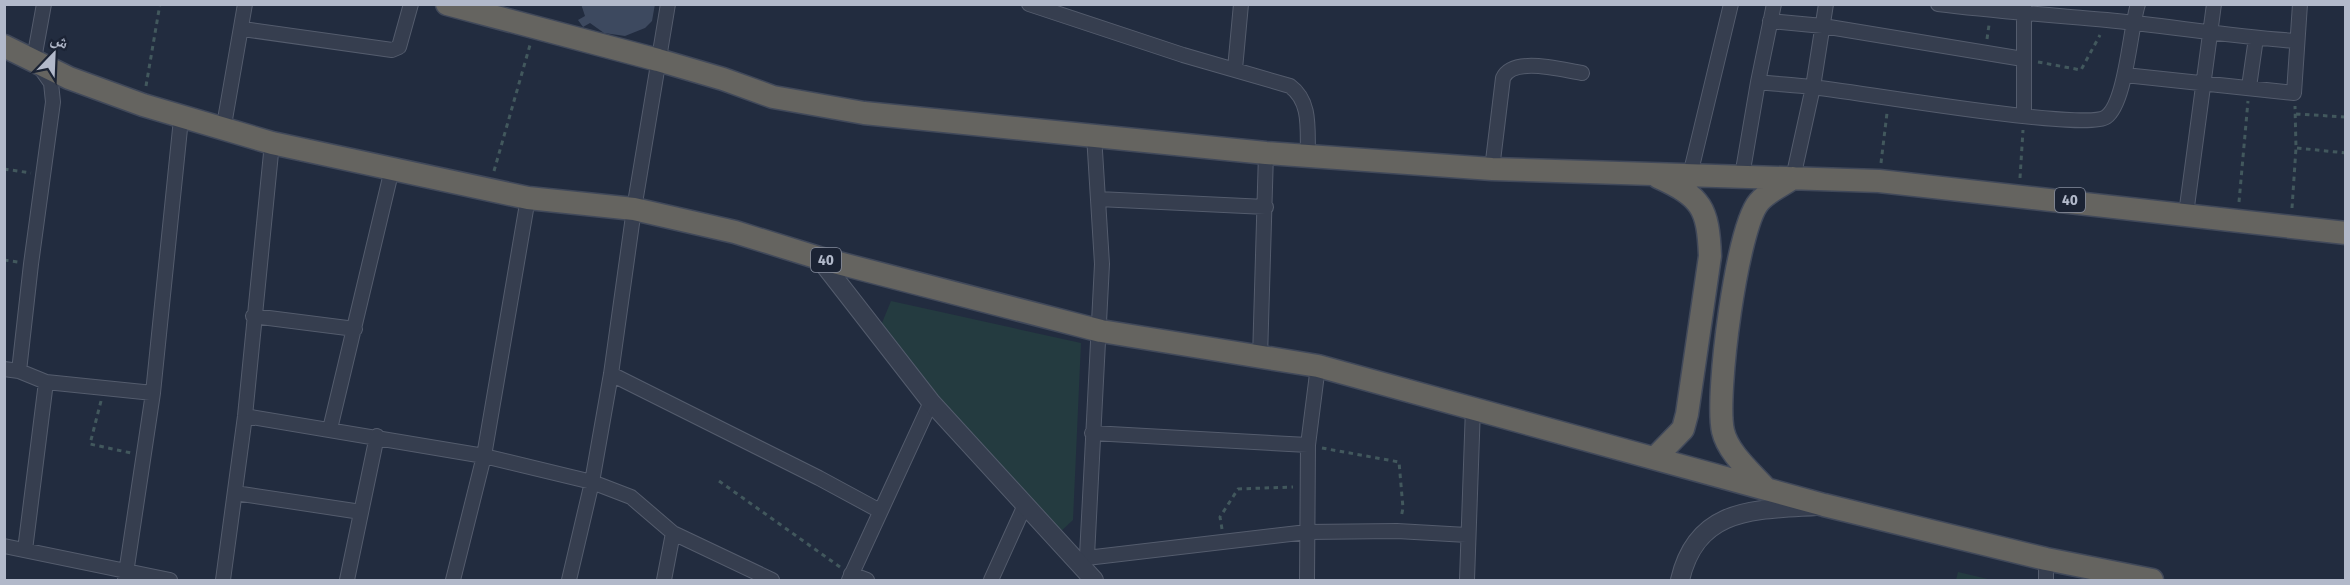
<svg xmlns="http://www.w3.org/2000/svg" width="2350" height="585" font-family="'Fira Sans Condensed','Noto Naskh Arabic',sans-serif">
	<rect width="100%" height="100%" fill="#222c3f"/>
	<!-- green -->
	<path fill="#243b40" d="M891,301L1081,343L1073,520L1058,534L877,335Z
		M1958,572L1992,580H1956Z"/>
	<!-- building -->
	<path fill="#3d495f" d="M581,4H655L652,21L645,28L625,36L604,33L590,23L583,27L578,20L585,16Z"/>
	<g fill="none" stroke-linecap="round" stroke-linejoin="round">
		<defs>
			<path id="minor" d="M1029,4L1183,55L1290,86C1312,102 1307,131 1308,157
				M1938,4C1994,11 2050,15 2107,20C2170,26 2233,37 2297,41
				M2024,4V116
				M1770,21L1823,26L2023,59
				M243,29L392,50L399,47L411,4
				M1235,69L1241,4
				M2125,75L2294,93L2300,4
				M1758,82C1776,84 1794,85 1812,87C1853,91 2085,132 2106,117C2126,103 2130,29 2138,4
				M2249,87L2256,38
				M223,131L245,4
				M1492,169L1503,78C1513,56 1562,70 1582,73
				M1690,175L1731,4
				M1742,176L1758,82L1774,4
				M1793,178L1813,87L1826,4
				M1098,199L1266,207
				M2186,214L2214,4
				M253,316L355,329
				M1260,358L1266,153
				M4,369L19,371L46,382L153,393
				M19,371L31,264L53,102L51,83L34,59L44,4
				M611,374L819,478L880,511
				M245,416L484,456L592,482L631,497L673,533L772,580
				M330,429L392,169
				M1092,433L1308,445
				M235,493L361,512
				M4,546L170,580
				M25,550L46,382
				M1087,556L1102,264L1094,135
				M1078,559L1307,532L1397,531L1467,535
				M851,574L867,580
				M125,580L153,393L181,119
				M223,580L245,416L272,143
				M347,580L377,436
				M453,580L484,456L528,198
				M569,580L592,482L611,374L634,209L668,4
				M664,580L673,533
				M849,580L931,402
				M991,580L1025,505
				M1307,580L1308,445L1318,366
				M1467,580L1473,407
				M2046,580V559"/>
			<path id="tertiary" d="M819,258L931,402L1094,580
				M1680,580C1697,507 1754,510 1816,506"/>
			<path id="trunk" d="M447,4L658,60L723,79L773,97L864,113L1266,153L1492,169L1879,181L2346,233
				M4,46L69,78L143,105L272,143L528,198L634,209L735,232L819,258L1101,331L1318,366L1824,505L2046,559L2152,580
				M1655,458L1683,429L1687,414L1710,256C1708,208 1702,197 1658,177
				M1766,489C1751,472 1728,453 1723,431C1715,396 1737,227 1759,202C1767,192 1783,185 1793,178"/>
		</defs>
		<!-- minor casing -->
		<use href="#minor" stroke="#545c6d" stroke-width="16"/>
		<!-- tertiary casing -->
		<use href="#tertiary" stroke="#545c6d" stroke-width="20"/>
		<!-- trunk casing -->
		<use href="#trunk" stroke="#41495a" stroke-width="25"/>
		<!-- path -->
		<path stroke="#42585d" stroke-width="3" stroke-dasharray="4.5 4.5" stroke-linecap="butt" d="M1987,39L1989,25
			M2038,62L2081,70L2100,35
			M146,86L160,4
			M2296,114L2346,117
			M2297,148L2346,153
			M1881,163L1887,113
			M4,169L31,173
			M494,171L530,45
			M2020,178L2023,130
			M2239,202L2248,101
			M2292,208L2296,148L2295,106
			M4,260L18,262
			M101,401L90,444L131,453
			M1322,448L1399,462L1403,508L1401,518
			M719,481L840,567
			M1222,529L1220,517L1238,489L1293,487"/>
		<!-- minor -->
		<use href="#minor" stroke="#363e4f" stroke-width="14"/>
		<!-- tertiary -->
		<use href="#tertiary" stroke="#363e4f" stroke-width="18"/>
		<!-- trunk -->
		<use href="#trunk" stroke="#656460" stroke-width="22"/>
	</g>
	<g text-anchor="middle" stroke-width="4.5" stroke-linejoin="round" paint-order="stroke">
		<!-- shield labels -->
		<g fill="#1b2334" stroke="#858c9d" stroke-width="1.5">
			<rect x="2055" y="188" width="30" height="24" rx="4.5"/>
			<rect x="811" y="248" width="30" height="24" rx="4.5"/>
		</g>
		<g font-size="15" font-weight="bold" fill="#b2b9ca">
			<text x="2070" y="205">40</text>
			<text x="826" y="265">40</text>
		</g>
	</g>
	<!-- border -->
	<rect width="2350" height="585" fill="none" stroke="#b2b9ca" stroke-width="12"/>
	<!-- north arrow -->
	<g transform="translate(54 54) rotate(23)" stroke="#1b2334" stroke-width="4.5" paint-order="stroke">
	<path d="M0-4.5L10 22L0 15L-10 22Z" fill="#b2b9ca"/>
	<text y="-9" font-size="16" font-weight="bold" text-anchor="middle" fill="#b2b9ca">ش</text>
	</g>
</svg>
